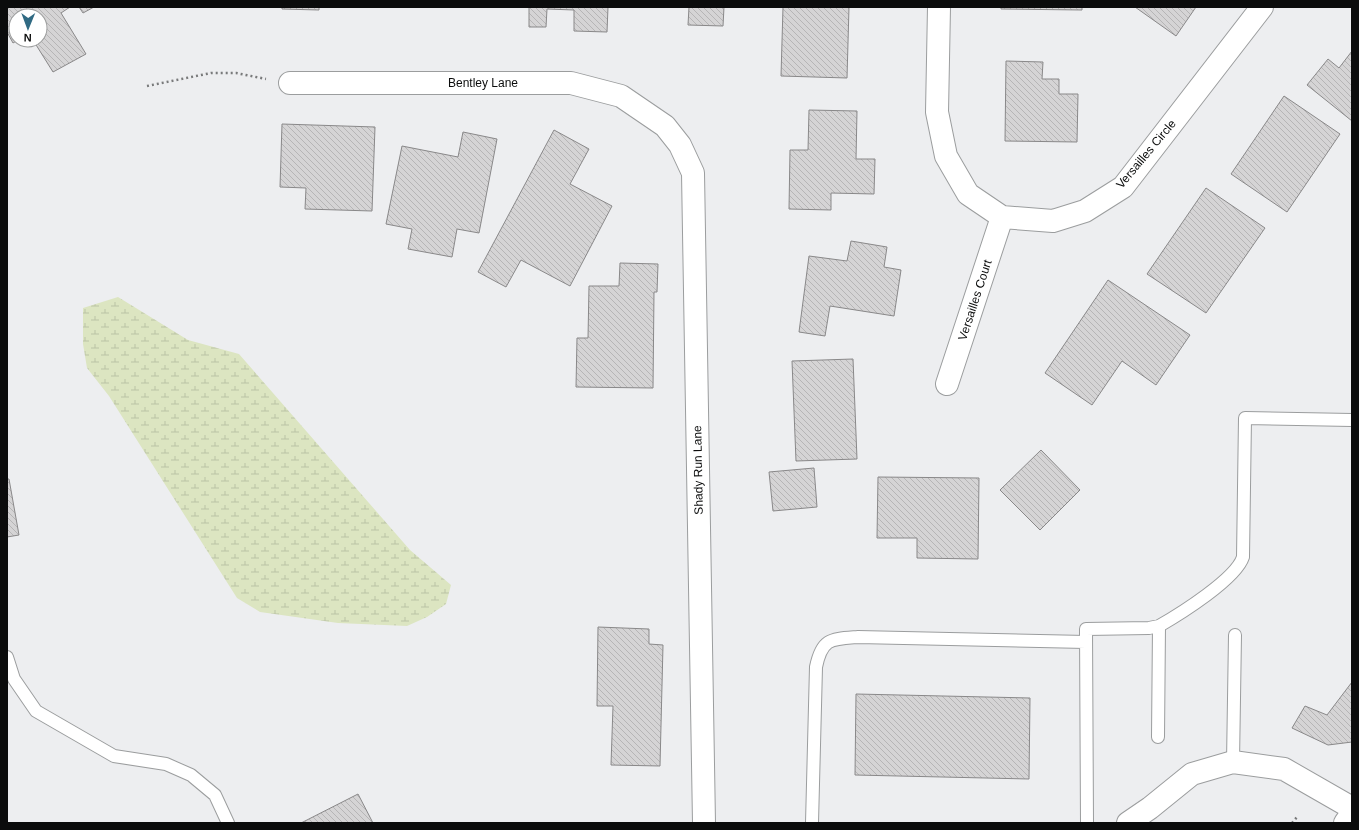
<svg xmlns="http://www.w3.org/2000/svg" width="1359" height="830" font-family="Arial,sans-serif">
	<defs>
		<pattern id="wetland-marsh" width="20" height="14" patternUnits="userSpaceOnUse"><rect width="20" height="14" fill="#dce5c1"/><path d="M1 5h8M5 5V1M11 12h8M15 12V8" fill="none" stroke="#bbc3a5"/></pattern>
		<pattern id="building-back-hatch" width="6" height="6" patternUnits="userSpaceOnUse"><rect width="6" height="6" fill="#d5d4d5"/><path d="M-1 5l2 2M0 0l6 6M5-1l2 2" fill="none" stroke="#b6b5b6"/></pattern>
	</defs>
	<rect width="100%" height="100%" fill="#edeef0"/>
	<!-- wetland -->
	<path fill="url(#wetland-marsh)" d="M118,297L188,340L239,354L410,550L451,585L446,604L427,617L407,626L338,623L260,612L237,598L109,396L87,368L83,344V308Z"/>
	<!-- building -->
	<path fill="url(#building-back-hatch)" stroke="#898889" d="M7,7H70L61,13L86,54L53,72L33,40H40V16H16V40H18L13,43L7,32Z
		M79,7H94L83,13Z
		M282,7H319V10L282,9Z
		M529,7H608L607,32L574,31V10L547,9L546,27H529Z
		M689,7H724L723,26L688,25Z
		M783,7H849L847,78L781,76Z
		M1001,7H1082V10L1001,9Z
		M1135,7H1196L1176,36Z
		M1352,51V121L1307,85L1328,59L1339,68Z
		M1006,61L1043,62L1042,79H1059V94H1078L1077,142L1005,141Z
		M1284,96L1340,134L1287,212L1231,174Z
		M809,110L857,111L856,159H875L874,194L831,193V210L789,209L790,150H808Z
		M282,124L375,127L372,211L305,209L306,188L280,187Z
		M554,130L589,149L570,184L612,206L570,286L521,260L506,287L478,272Z
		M463,132L497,139L479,233L457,229L452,257L408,249L412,229L386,224L402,146L458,157Z
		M1206,188L1265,228L1206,313L1147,274Z
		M851,241L887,247L884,267L901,270L894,316L830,306L825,336L799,332L809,256L847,261Z
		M620,263L658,264L657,292H654L653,388L576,387L577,338H588L589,286H619Z
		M1108,280L1190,335L1156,385L1122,361L1092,405L1045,373Z
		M853,359L857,459L796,461L792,361Z
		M1041,450L1080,490L1040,530L1000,490Z
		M814,468L817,507L773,511L769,472Z
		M878,477L979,478L978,559L917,558V538H877Z
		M7,479H9L19,535L7,537Z
		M598,627L649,629V644L663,645L660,766L611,765L613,706H597Z
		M1352,682V742L1328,745L1292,728L1305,706L1327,715Z
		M856,694L1030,698L1029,779L855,775Z
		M358,794L373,823H301Z"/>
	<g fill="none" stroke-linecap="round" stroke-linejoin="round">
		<defs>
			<path id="lane" d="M7,657L14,679L36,711L114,756L166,764L191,775L215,795L228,823
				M1158,737L1159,626
				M1233,762L1235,635
				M812,823L816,667C822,638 831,639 858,637L1086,642
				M1087,823L1086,629L1149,628L1159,626C1180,614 1236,579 1243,557L1245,418L1352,420"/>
			<path id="street" d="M939,7L937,112L946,156L968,194L1002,217L1053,221L1085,211L1123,187L1262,7
				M290,83H571L621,96L665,126L680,145L693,173L704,823
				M947,384L1002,217
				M1128,823L1150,808L1192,774L1233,762L1284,769L1352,808"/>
			<path id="primary" d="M1345,823L1352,813"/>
		</defs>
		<!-- lane casing -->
		<use href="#lane" stroke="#9b9d9e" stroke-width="14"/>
		<!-- street casing -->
		<use href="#street" stroke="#9b9d9e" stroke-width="24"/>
		<!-- primary casing -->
		<use href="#primary" stroke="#9b9d9e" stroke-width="24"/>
		<!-- path -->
		<path stroke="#797a7b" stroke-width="2.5" stroke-dasharray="2 3" stroke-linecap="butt" d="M147,86L211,73H236L266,79
			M1292,823L1297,817"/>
		<!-- lane -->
		<use href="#lane" stroke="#fff" stroke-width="12"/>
		<!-- street -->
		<use href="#street" stroke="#fff" stroke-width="22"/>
		<!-- primary -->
		<use href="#primary" stroke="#fff" stroke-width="22"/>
	</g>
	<g text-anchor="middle" stroke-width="3" stroke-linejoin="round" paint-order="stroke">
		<!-- street labels -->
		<g font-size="12" fill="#0b0c0c" stroke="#fff">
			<text x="483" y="87">Bentley Lane</text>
			<text transform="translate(1146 154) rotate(-50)" y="4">Versailles Circle</text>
			<text transform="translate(975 300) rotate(-72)" y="4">Versailles Court</text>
			<text transform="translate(698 470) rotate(-91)" y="4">Shady Run Lane</text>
		</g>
	</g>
	<!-- border -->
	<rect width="1359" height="830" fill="none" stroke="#0b0c0c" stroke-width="16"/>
	<!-- north arrow -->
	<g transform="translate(28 28) rotate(181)"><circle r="19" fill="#ffffff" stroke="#9d9e9e"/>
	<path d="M0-3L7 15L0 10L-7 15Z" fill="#306a83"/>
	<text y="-6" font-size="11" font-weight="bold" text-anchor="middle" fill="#0b0c0c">N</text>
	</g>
</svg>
